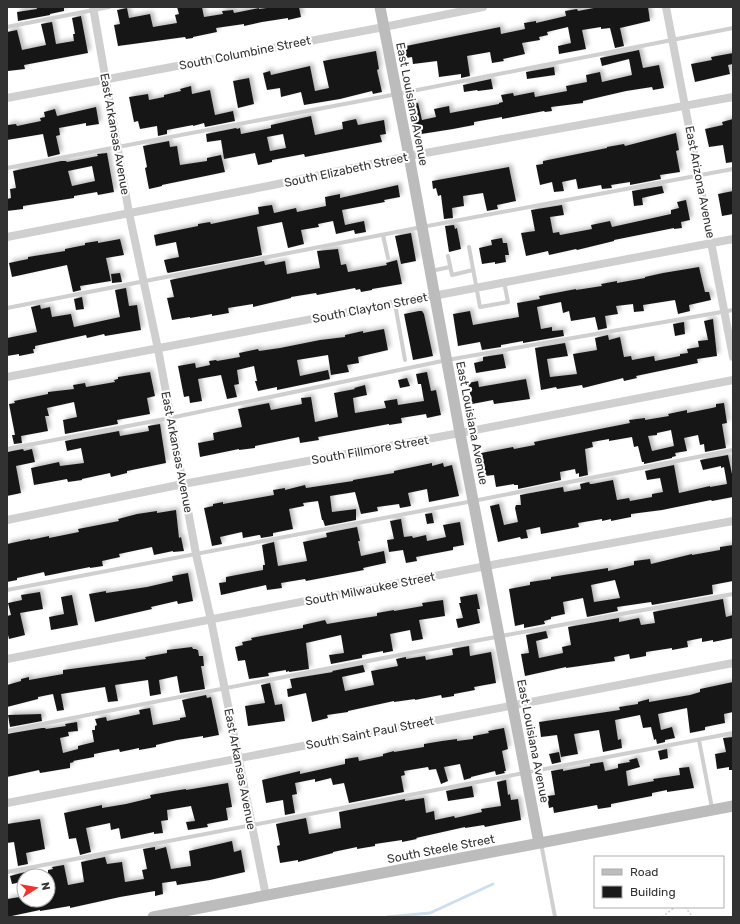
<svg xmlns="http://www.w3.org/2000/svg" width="740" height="924" font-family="Rubik,sans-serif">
	<defs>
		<filter id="shadow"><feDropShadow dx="3" dy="-3" stdDeviation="2" flood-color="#0004"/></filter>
	</defs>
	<rect width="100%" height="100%" fill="#fff"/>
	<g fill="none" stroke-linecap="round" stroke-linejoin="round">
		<!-- stream -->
		<path stroke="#ccdeef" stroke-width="3" d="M387,917L430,913L493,884"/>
	</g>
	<!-- building -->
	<path fill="#191919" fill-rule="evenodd" filter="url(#shadow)" d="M36,7H64V11L50,14V15L18,21L17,12L37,9Z
		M177,7H202L204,17L223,14L222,11L233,10L234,13L259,8V9L274,7H299L301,17L288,20V18L262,22L244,26V24L216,28L217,32L193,37V38L186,39L185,37L118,46L114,25L120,24L117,10L127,8L129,18L150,14L153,27L177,23L175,15L179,14Z
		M599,7H648L650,21L620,28L624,46L615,48L610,28L601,29V27L582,30L586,49L559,54L558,46L571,43L568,27L547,32L548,35L539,37L540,40L522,43L525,54L503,59L504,61L492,63L490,52L467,56L470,76L461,78V74L439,77L437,61L413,64L412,57L401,59L399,51L407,49L406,46L500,27L501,34L525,29L524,23L536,21V23L566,16L565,11L577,9L578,11Z
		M81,16L88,53L24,65L25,69L8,71L7,32L17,30L22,50L46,45L41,24L52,22L56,44L74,41L73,34H75L72,18Z
		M639,50L643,68L659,65L664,88L653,90L652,87L626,91L583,101V103L551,107L552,111L545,112L544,111L502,119V117L474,122V125L453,129L415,135L409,105L418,103L422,120L436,117L434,109L449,106L450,113L499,104V103L503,102L501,95L513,93L514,96L534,92L535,97L567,91L566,86L587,82L586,75L600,72L602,82L632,75L629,59L602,66L600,58Z
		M376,51L379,69L377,70L382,92L373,94L372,91L340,99L304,105L301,92L281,97L280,88L267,90L263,73L270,71L271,75L310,66L315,91L329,88L323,61Z
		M733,53V64L728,65L730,74L695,82L691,64L712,60L711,57Z
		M554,67L555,75L527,79L526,72Z
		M249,78L254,104L238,108L233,81Z
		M491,79L493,89L478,91L477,90L464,92L463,85Z
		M191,86L192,94L210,90L215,115L233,111L235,121L205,127L204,123L193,126V125L167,130V134L158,136L157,126L140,129L138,121L134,122L129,97L148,94L149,100L164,97V95L181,91L180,89Z
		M96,107L99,124L86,126V123L59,128L60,135L56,136L60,154L48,157L43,134L7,140V125L16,124L17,126L41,121L40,118L45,117L44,112L55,109L57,116Z
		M311,116L315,135L343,129L342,122L356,119L358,125L384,120L386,134L380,135L382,142L305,157L304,154L272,160V162L258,165L255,153L224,159L221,140L207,142L206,134L236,128L237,129L240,128L241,134L271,128V125ZM283,134L286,148L270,151L267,137Z
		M733,119V162L726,163L723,145L709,147L705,129L723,125L722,122Z
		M676,133L679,150L676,151L680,172L660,175L661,179L630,185V182L611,185L612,188L602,189L601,185L578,189L576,179L562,182L564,191L554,192L552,182L540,185L536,165L543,164V161L607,148V147L624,144L625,146Z
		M169,141L170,147L177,146L180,165L207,161V158L221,155L225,172L162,185V186L149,189L145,168L147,167L143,146Z
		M107,153L114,192L98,195L97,192L74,196V198L23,206V209L7,211V199L11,198L10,189L16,188L13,171L61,161H66L67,162L98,156L97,154ZM92,166L95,181L72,186L68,171Z
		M509,167L516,201L497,205L498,209L487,211L483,193L463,196L464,206L452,208L453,218L444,219L441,195L438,196L436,188L433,189L432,181Z
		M398,185L400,197L384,200L385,202L342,210L345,225L364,221L366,232L355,234L354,230L336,234L333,221L318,224L319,227L301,230L304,244L288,248L282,222L257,227L262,255L168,273L167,272L164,260L179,257L176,242L156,246L154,235L198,226V224L210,222L211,224L259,214L258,207L272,205L274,213L296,208L297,212L326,206L325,197L340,194V198Z
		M662,186L664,193L642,198L643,205L634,206L632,191Z
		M733,191V214L722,216L718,194Z
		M686,200L690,220L681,222L682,228L674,229V228L614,240V241L577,250L576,249L549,255L548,251L526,256L521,233L535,231L531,210L562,205L564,215L550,217L553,233L559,232L560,235L592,229L591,225L610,221L612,227L671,214V210L679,208L677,202Z
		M454,225L455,229L457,228L461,249L449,252L445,226Z
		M411,233L416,261L401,264L395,236Z
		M502,238L503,243H507L509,255H505L506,262L495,264V262L482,264L479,248L492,245L491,240Z
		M120,239L124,255L106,258L111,281L80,286L81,290L73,292L67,265L12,277L9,263L28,259V257L65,251V249L85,245V243L98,241V243Z
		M338,249L341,265L346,264L348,272L387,265L386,263L397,260L402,284L372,289V290L361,292L360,289L356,290L355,288L317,295L316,293L291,297V298L253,307V304L228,308L229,313L212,316V314L190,318V317L172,320L167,298L174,297L170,280L264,261L265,265L285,261L287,274L320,268L317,251Z
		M699,267L705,292H709L711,300L689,305L690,311L678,314L675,300L643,305L644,311L634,312L633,304L616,306L618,314L605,316L607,328L598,330L595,317L571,321L569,311L563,313L561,302L537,307L541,329L552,327V331L563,330L564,336L523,343V341L501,345V347L482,350L480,342L458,346L453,314L470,311L473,325L519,317L517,303L540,299L539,296L576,289V290L602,286L601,284L617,281V283L645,278V277L663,273Z
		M120,273L122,282L112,283L111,274Z
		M126,288L129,306L137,305L141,330L105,336L104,334L87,338L86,335L35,346V349H33L34,353L19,356V354L7,356V338L37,332L31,307L40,305L41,309L50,307L52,317L71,314L74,327L120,317L115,290Z
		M82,297L84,309L76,310L74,299Z
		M419,311H422L424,314L433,356L413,360L404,314Z
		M713,319L717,356L697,359L698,363L636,376L637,378L624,381L623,378L583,388L582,385L557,389L556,387L541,390L535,348L565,343L568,356L547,359L550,377L577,374L573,354L597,350L595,338L608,335L609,340L620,337L624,357L631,356L632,360L654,356L655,361L680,356V354L688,353L687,349L699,347L698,341L708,340L704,321Z
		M684,322L685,334L675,336L673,324Z
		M384,329L388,350L358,357L359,363L347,365L349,372L331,375L328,355L297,360L300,376L328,370L330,379L277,390V387L258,391L255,381H257L254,366L237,370L239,384L234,385L237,397L227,399L221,375L198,379L202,401L190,403L189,396L184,397L178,366L195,363L196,368L210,365L209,361L216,360L217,361L240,357L239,353L258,349L259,351L280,348L320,340L345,337V335L363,331V333Z
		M503,354L506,368L476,373L474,363L483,361V357Z
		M150,372L155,396L147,398L150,414L117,420L118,424L65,434L63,420L77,417L74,402L47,408L49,416H45L48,431L21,436L22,443L14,444L12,435H15L9,404L15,403L14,401L48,394V392L74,389L73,385L85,383L86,387L115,382L114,380L118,379V377Z
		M427,372L431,391L436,390L441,415L427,418L426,414L401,418L402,423L389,425V424L318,437L319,440L300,443L299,437L255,446V448L239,450V449L200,457L198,443L214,440L213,433L242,427L238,409L269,403L271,410L302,404L301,398L311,397L315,422L338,417L334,393L355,389L354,388L365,385L367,395L353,398L355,413L386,408L384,401L397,399L398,405L424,401L421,384H418L416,374Z
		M407,378L410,386L400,388L398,380Z
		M526,379L530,399L494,404L493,400L472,404L468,383L478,381L479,387Z
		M724,403L727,423L722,424L726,448L705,452L704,444L700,445L698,435L684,438L687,451L675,453L676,456L672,457V458L644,464V462H642L638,446L634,447L632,437L609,441V439L592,442L593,447L585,449L588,475L579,477V473L576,474L575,469L560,472L561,480L518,489V485H514V484L496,487L494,475L485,476L481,453L513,447L514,449L535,445L534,442L630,423L629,420L645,418V420L669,416L668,414L687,410V413L712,408L716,407V404ZM671,430L674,446L652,451L648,436L657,435V433Z
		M160,424L166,463L127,471V473L111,477L110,473L82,479V480L68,482L67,479L34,485L31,468L59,462L60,466L84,463L81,448L67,451L65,441L119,431L120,436L149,431L148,426Z
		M23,449L24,451L32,449L35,462L16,466L21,493L7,496V452Z
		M728,455L732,474H733V497L712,501L711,500L662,510L631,514V517L611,521V519L602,521V519L578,523L579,527L541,534L540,527L526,530L528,538L521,539L520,537L498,542L490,506L499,504L504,525L518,522L515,508L516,505H521L520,495L563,487L564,492L581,489L580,484L589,482L590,484H592L613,480L617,500L629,498L630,501L652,497V494L663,492L660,478L647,480L645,471L674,465L679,493L710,486V487L727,484L724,467L721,468V466L703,470L700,460Z
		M432,463V466L443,463L444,467L452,465L459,496L429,502L427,489L408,493L411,506L400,508L399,504L377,507L378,511L361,514L355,492L330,496L332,512L356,509V520L325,526L323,520H322L318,501L303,503L304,506L289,509L293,529L273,533V536L261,538L260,535H259L243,538L242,532L220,537L222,544L212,546L204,508L213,506V504L223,502V504L274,495L273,490L285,488V490L305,485L306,488L353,481V480L394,473V471Z
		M176,510L179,538L181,537L184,551L173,552V551L154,555L152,547L119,554L120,557L102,561L103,566L90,568V567L45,576L44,572L17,578V580L7,582V544L30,539V540L49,536V538L79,532L78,529L119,521L118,519L137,514L157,511V513Z
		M432,513L434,523L427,524L425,514Z
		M401,519L404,537L412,536L413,538L426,535L427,541L446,537L443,525L460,522L464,545L453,547V550L416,557L417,561L406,563L403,550L389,552L387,540L394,539L390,521Z
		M357,527L360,541H358L361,556L384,551L386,563L363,568L364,570L306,581L305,579L281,583L282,588L267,590L266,585L221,595L219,583L226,582V577L263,570V565H265L262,545L274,542L278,566L307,561L303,542L327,537L326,533Z
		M733,545V581L712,585L713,594L652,605L651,602L617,607L618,611L587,617L583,598L563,602L565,614L551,617V619L544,621L545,624L524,628V624L515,626L509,589L530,585V582L551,579V577L608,568V571L634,565V561L650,559L651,564L692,554V555L720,550V547ZM615,580L620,598L594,602L591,585Z
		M188,573L193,601L178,604L177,601L151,607L152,609L95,622L89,594L106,591V593L147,587L173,581L172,576Z
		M40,592L43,609L20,613L25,635L9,639L7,631V616L11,615L8,603L22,600L21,595Z
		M477,594L480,609H477L480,623L458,628L456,619L463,618L459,603H461L460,597Z
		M72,595L78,625L51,630L49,617L64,614L61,597Z
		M723,599L726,617L733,615V638L713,642V640L702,642V638L687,641L688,647L672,650V648L646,652V656L630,659L629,654L614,657L615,661L566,668V667L525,676L521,654L529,653L526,635L546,631L548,638L536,641L539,658L563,653L562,647L571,645L568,627L619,618V622L639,618L641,625L655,623L653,612Z
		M443,600L445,616L419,620L423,639L412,641L410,630L390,634L393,651L383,653V651L362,655V658L331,664L329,655L344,653L341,635L306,643L309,669L289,672V671L286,672V670L268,673L269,676L249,679L245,660L238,661L235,647L243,645L242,642L252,640L251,638L303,628V625L325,620L327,624L351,620L377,616V613L394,610V611L423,606L422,603Z
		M469,646L470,656L491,652L496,683L474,687L475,690L454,694V696L442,698L441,695L415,700V699L394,702V701L348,711V712L327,715L328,718L312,722L306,693L288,697L287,689L292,688L290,679L333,672L332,671L363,665L365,672L342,677L345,691L374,685L371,671L398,666L396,659L406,657V659L425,656L426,660L453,655L452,649Z
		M192,647L193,649H196L197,650H198L199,656H203L204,666H201L205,689L180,693L177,676L159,680L161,694L150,696L148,680L115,685L118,701L108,702L105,687L61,694L64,710L57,711L53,694L38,697V699L7,707V685L21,681V679L29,677V680L63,674V670L146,659L145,657L167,653V650Z
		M733,682V712L724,714L725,723L705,727V730L690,733L687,708L658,714L661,730L672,727L675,738L665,740V742L657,744L656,739L654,740L651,727L643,728L640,715L615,720L618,740L621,739L622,748L603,752L599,730L574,734L578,754L561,757L557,735L541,737L539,722L620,710L619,707L638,704V702L649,699V702L690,695L700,692V689Z
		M270,683L275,705L282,704L285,721L248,726L245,706L265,703L261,685Z
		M206,695L207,698L211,697L219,735L203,738V736L177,740L156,745V747L139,750V748L120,752L119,749L94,754V757L73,761L74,762L70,763V768L40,773L39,770L7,777V734L42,728H45L46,729L66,726L65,724L77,722L78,731L68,732L69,736L60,738L63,753L78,749V746L94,742L92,730H95V726L97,725L95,719L106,717L107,721L140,714L139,710L150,708L153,725L180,720V718L186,717L182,700Z
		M41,714L42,721L10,727L8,715Z
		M504,728L508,749L502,751L506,771H504L505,773L496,775L495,771L471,777V778L464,780L460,764L444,767L448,781L441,784L436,769L429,770L428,767L404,771L405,775L401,776L404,792L349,803L344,783L333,785L331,778L315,782V779L295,783L297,794L292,795L295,813L285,815L283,800L266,803L262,780L300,771V774L345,764V759L358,757L359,761L383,756V754L394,751V752L424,747V744L442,741L457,739V741L473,739V736L489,733L488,731Z
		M733,737V770H729V767L717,769L715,754L726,752L723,738Z
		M667,749L668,758L660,760L658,751Z
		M559,752L561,762L552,764L549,754Z
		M637,758L640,767L626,771L628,786L654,781L653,779L680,775L679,768L689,767L694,788L667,792V790L652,793V796L611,804V807L598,809L597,805L554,813L553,807L549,808L547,796L555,795L551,771L563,769V771L590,766V764L603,762L605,771L618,768V764L630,762L629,760Z
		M506,780L508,795L510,794L511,800L518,799L521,820L485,827L484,825L465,828V827L416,838L417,839L402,842V840L375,844V846L357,849V847L333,852V853L298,862V860L280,863L277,846L280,845L276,824L306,818L309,834L341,828L339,812L405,799V801L424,798L426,813L434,811L435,820L454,816L455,818L482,812L481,809L501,806L497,782Z
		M228,783L232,807L226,808L228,820L207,824L208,827L188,830L186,822L195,821L191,806L167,810L168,820L161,821L163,833L154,834V832L121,839L119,828L111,830L110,823L86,828L91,852L80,855L76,838L69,839L64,813L102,805V808L126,804L151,798L150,795L173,791L186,789V790Z
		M472,786L474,797L448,801L446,791Z
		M40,819L45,849L26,853L28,864L18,866L14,842L7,843V824Z
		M232,841L234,852L241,850L245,872L210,880L177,885L176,881L162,883L163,894L155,896V891L120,897L70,908V906L40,911V910L7,917V899L20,897V899L24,898V900H30V902L48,900V870L53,869L52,867L64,865L68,885L84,882L81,862L105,857L107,864L122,862L125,882L144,879L142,870L147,869L143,849L155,847V850L166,847L171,869L191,866L189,851Z
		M29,871L30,876H20L21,882L12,884L10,876Z"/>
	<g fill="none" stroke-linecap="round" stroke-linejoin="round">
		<!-- path -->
		<path stroke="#cfcfcf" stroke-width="1.5" stroke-dasharray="2 2" stroke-linecap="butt" d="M685,907L693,917
			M662,917L675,907"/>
		<!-- lane -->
		<path stroke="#cfcfcf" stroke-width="4" d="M7,27L109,7
			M7,168L397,94L733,28
			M383,235L388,258
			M469,247L480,307L508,302L504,282
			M448,256L452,275L473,270
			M431,271L450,267
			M395,304L405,360
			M7,308L422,227L733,169
			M7,449L170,418L447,360L733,310
			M7,590L473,501L733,450
			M7,731C249,683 490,637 733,594
			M699,740L712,808
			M541,843L555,917
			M7,872L733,733"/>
		<!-- street -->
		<path stroke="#cfcfcf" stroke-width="8" d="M93,7L129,213L158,349L196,554L211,620L266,896
			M666,7L733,357
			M7,98L384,27L483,7
			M7,237L273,185L409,156L733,97
			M7,377L733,239
			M7,520L183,484L460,433L733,380
			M7,659L486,566L733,521
			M7,803L733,663"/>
		<!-- secondary -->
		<path stroke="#bcbcbc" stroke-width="11" d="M380,7L409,156L460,433L539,843
			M153,917L733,806"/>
	</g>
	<g text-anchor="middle" stroke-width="4" stroke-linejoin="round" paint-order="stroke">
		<!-- street labels -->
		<g font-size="12" fill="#323232" stroke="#fff">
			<text transform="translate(245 53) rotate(-11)" y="4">South Columbine Street</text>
			<text transform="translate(412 104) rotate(79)" y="4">East Louisiana Avenue</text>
			<text transform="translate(115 134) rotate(80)" y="4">East Arkansas Avenue</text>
			<text transform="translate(346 170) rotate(-12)" y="4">South Elizabeth Street</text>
			<text transform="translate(700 182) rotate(79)" y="4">East Arizona Avenue</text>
			<text transform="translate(370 308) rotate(-11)" y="4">South Clayton Street</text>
			<text transform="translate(472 423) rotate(79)" y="4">East Louisiana Avenue</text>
			<text transform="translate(370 450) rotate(-10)" y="4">South Fillmore Street</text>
			<text transform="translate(177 452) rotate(79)" y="4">East Arkansas Avenue</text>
			<text transform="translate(370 589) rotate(-11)" y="4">South Milwaukee Street</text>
			<text transform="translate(370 733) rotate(-11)" y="4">South Saint Paul Street</text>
			<text transform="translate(533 741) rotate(79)" y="4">East Louisiana Avenue</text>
			<text transform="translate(240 769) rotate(79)" y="4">East Arkansas Avenue</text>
			<text transform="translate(441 849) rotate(-11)" y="4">South Steele Street</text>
		</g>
	</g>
	<!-- border -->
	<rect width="740" height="924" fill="none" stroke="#323232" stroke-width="16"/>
	<!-- legend -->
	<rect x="594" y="856" width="130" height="52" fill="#ffffff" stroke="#adadad"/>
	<rect x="602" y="869" width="20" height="6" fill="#bcbcbc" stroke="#adadad"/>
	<text x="630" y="876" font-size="12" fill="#323232">Road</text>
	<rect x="602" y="886" width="20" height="12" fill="#191919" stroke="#adadad"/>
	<text x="630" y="896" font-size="12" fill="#323232">Building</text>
	<!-- north arrow -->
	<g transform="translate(36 888) rotate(79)"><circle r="19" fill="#ffffff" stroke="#adadad"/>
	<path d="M0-3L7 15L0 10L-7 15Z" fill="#f0332d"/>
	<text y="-6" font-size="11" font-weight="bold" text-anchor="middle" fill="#323232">N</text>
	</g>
</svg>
